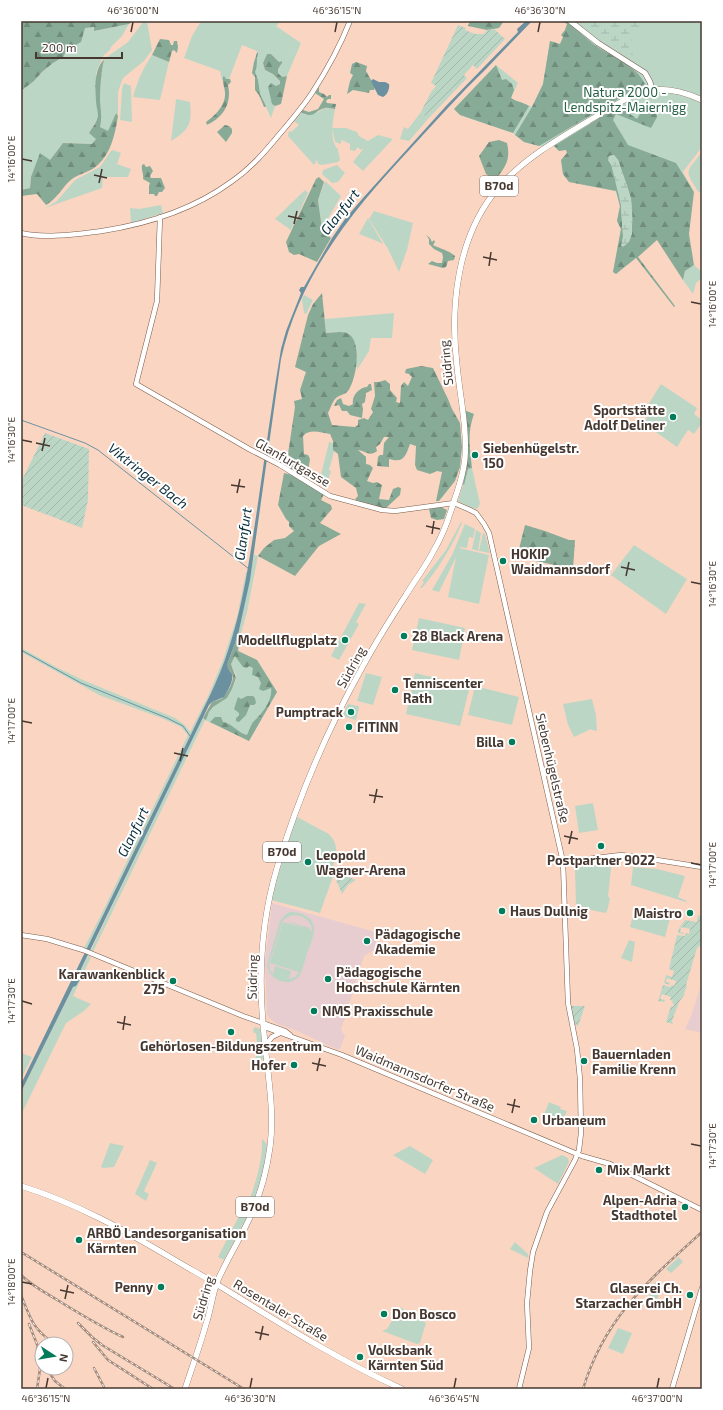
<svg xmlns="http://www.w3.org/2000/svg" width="723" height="1410" font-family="'Exo 2',sans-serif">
	<defs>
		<pattern id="forest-firs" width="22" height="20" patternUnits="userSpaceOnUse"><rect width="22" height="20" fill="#88ab97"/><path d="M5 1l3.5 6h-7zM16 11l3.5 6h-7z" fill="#718c7c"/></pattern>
		<pattern id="wetland-marsh" width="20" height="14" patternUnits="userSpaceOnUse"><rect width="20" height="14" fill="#bcd6c6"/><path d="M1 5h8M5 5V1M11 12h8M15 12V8" fill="none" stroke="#a3b8aa"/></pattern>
		<pattern id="garden-furrows" width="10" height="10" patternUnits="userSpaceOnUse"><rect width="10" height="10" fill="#bcd6c6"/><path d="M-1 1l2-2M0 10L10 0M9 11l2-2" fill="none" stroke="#a3b8aa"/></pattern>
	</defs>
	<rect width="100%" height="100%" fill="#fad6c2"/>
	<!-- education -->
	<path fill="#e7cdcf" d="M272,903L379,933L374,950L364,956L341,1030L345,1036L340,1049H336L295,1030L277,1024L269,1018L267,1014L265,961Z
		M702,981V1033L685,1029L692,1014Z"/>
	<!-- green -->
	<path fill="#bcd6c6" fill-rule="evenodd" d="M144,21H147L152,50L144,61L123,78L118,92V116L116,113L108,132L100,127C102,118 101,110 100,101C100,87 101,73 104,59L128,42Z
		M201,21H281L276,26L301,43L287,76L282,77L278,73V69L282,63V61L279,62L271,54H267L263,63L265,70L273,74L280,81V84L276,86L272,104L275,106L271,118L258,90L254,72L257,51L242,45L228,82L222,80L220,71L184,58L192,36Z
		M573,21H702V147L683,172L694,192L616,274L613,272L621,229L617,221L620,206L616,191L569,182L563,174L561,160L567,153L566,149L559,151L554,146H539L524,142L513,133L460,115L454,109L496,65L518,83L511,98C517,103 525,103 532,107L543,84L550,41L560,44Z
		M129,24L122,36L111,47L110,50L103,56L96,73V102L98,111V118L89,133L97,138L92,144L63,143L50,160L31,177L30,188L21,190V91L34,81L42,72L53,63L63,57L67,50L80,42L84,28L94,27L95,31Z
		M152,55L169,62L160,100L133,97C137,82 143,68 152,55Z
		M124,83L131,86L132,122L120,120L122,89Z
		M177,99L190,102C192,124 190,129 171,141L176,100Z
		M325,108L335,109C333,120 329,141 338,149L340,160L338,162L322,165L318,164L317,160L314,165L288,136L289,131L291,132L299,125L294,121L301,112L306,115L318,112Z
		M421,112L428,119L409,141L400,139L404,127L408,129Z
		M332,128H346L357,132L359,136L368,141L378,135L393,139L363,171L353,162L364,148L361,150L358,147L355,151L350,150V144L342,140L341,141V144L335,142Z
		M113,150L121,153L117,164L131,169L128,177H103L102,188L45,208L56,202L75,180L100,167L111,151Z
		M702,152V188L699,193C684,169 685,174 702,152Z
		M337,165L345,173L338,182L332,183L322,174L323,170Z
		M325,181L341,196L322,229L318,200Z
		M305,190L308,193L291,230L275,219Z
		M161,205L163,213L131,223L130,208L139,209Z
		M374,211L413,223L407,250L399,272L388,249L369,219Z
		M368,218L383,244L372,239L359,234Z
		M694,265L702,272V278L696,283L693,294L683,280L685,271Z
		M304,295L313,300L306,314L304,313L302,299Z
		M394,313L392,338H371L369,351L357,370L356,347L343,332L326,333L325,319Z
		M661,384L697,408L694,414L702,420V423L694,434L688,430L677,447L643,423L653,409L648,405Z
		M329,442L333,443L334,452L329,470L331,471L326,488H324L325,484L319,483Z
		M472,468L480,504L477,509L472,508L458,501L468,469Z
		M461,522L462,523C452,547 439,568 422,588H420L424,582L422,581L446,550Z
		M465,524L475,529L473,538L469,537L467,548L460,547L459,548L489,555L479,604L448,597L456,557L439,592L432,590L452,555Z
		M476,530L481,533L478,551L472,549Z
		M483,533L485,534L490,553L479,551Z
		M634,545L687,579L666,614L611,575Z
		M254,555L258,556L247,612L240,637L238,635L244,607Z
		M246,572H248L234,634L219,676L87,949L84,948L101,915L188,735L181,727L164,719L99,695L21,652V648L56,667L83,680L175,718L185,725L190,732L209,694L223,660L237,617Z
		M359,603L366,604L356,622L359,624L339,660L331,656Z
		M419,618L465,628L459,660L412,650Z
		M238,651L257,660L277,692L249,741L205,720L92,954L90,952L202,718L206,719L209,712L213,707L227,698L232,689L236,680V675L231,664Z
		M366,673L382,677L373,705L357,701Z
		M415,673L470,686L460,726L406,714Z
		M475,686L519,697L512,725L468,715Z
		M592,699L596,715L597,731L592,730L591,729L574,737L568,725L563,704Z
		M348,704L358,706L359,708L356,720L342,716Z
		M593,803L598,830L579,833L575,806Z
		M295,816L329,834C339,845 337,854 333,866L336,868L320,913L271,900Z
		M597,865V866L611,867V869L608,896L610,899L607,911L606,913L586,909L585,913L578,911V910L576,909L575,867Z
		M633,867L657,869L685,876L678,897L687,901L686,902L631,885Z
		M635,907L670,918L665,937L630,927Z
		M290,912C296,912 302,913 308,917C320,926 311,942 307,953C305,960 303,970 299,976C289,989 268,979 267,965L280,921L285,915ZM297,915C305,917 312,922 312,931H310V928L290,922V923L306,929L283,922L270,963L299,972L295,977L289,979L291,971L275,966L273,974L270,970L269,964L283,920L290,916Z
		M629,940L635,942L632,962L621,958Z
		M88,956L91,957L73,996L91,1004L84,1011L66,1023L21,1115V1092L73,987L76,986L81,969Z
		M255,1027L260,1029L263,1044V1059L260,1061L252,1059H255L258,1051L256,1033H254L253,1030Z
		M21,1053L32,1057L21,1079Z
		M549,1102L561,1107L560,1109L567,1111L561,1124L543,1117Z
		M262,1139L267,1144C267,1165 258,1189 250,1209H246C254,1187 263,1163 262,1139Z
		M110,1143L124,1146L114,1167L104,1168L101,1167Z
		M410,1146L433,1160L425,1174L393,1155Z
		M562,1155L568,1158L569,1162L558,1184L534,1168Z
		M150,1160L157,1163L144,1191L149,1194L146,1201L135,1194Z
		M242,1210L247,1213V1217L224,1260L218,1257Z
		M515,1242L528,1254V1258L510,1249Z
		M679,1257L683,1262L671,1273L666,1269Z
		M655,1282L662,1285L657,1299L649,1296Z
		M400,1307L426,1323L420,1343L417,1344L382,1331L387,1329Z
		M618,1328L632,1333L623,1354L608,1348Z"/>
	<!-- forest -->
	<path fill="url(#forest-firs)" fill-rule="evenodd" d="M21,21H133L129,24L94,31V27L85,28L81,42L67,50L63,57L53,63L42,72L34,81L21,91Z
		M470,21H504L499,28L487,30L468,26Z
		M562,21H567C577,29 586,39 596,46C611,56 638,67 645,84L613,102L539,146L524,142L515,135L532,107L543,84L550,41L560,44L563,37L561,35L565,30L567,24Z
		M160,39L169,40L171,45H173L174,41H177L178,47L177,53L174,50L172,51L169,62L152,55Z
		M257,53H258C256,59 258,66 255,72L258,80L260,94L266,106L265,107H264L259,95L255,90V77L252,73L254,62Z
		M267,54H271L279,62L282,61V63L278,69V73L282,77L287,76L281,104L275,106L272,104L268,87L271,83L276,86L280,84V81L273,74L265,70L263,63Z
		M104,59C101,73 100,87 100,101C101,110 102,118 100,127L108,131L116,113L118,116C115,134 111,156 94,168C88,172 79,174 72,179C62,187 59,197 46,205L37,194L21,196V190L30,188L31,177L40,153L50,160L63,143L92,144L96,139L89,133C92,128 97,122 98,116C98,111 96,106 96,101C95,86 94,71 104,59Z
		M356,62L367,66L366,71L375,87L374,90H370L369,93L353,90L347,94L350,81L353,75L350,73L352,64Z
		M496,65L502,80L506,79L512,84L514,90L511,98C517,102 523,102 529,106L513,133L460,115L454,109Z
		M224,76L226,79H230L231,82L228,85C232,103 224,117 207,125L206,122C215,116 226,105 225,93C225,88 222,82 223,77Z
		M319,87V92L324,94L327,97L329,95H331V99H328L326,101L327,103L336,104L335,109C332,109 328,107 325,108C315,110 314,120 301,112L303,110L309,112L318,109L324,99L315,93Z
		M619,106L637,119L644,107H648L656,112L657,117L651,128L616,114L613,120L628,145L676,163L694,192L689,234L694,265L685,271L683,280L657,240L638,257L675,306L674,307L636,258L616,274L613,272L621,229L617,221L620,206L616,191L569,182L563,174L561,160L567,153L566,150L559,151L554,146ZM614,155L618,160C622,172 627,184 630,196C633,208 635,238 624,244C621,222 622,178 608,160L609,156Z
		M225,125L229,126L232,129V133L226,142L217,132Z
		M499,140L507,143C511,160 505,168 495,180L486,174L479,156L489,142Z
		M144,164L146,167L150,166L153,171L150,176L151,178H161L165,188L162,192H159L157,196H155L154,194H149V186L150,183L143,179C144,174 141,170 142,165Z
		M319,177L324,182L318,200L322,229L331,238L317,262L299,254L294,255L289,252L286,242L316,179Z
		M426,235L430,238L432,242L434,240L435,242L433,245C441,249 448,250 455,256L454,260L448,261L446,267L443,268L428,264L432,261L437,263H442L443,257L442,253L434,249L429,244V239Z
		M322,293L326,333C334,333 344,330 350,335C362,346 356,380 348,391C345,395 338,395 335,399C332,403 330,409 328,413L332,425L355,427L358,425V420L364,418L368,420L373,412L371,409L375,396L374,382H379L385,380L390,384V390L397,398L396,402L400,403L401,386L404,382L408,386L412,377L409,374L405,373L406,369L421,366L433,368L448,399L452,409L460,423L462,447L460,467L455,481L439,501H436L442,472L437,471L430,474L417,470L415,465L416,446L410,444C405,457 404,463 389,459V467L377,466L378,457L380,455H383L384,443L389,437H384L380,444L376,447L377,451C370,457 365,451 358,450L366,457V464L370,465L373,468L367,481L373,483L377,482L382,485L379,499L389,500L393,489L398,487L401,488L400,495L386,508C376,508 362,506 355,499L358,496L356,488L341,477L338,454L333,450V441L330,434C321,433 310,428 303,436L304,454L308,455L310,459L307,478L290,468L292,461L288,454L295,407L294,401L302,399L300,390L306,372L295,367L308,315L313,304Z
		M369,384H371L372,390L366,393L365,402L362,404L363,409L362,418L350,415L347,411H342L339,405L334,406L337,400L341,398L343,404L349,406L353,404C351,396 360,387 367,387Z
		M464,410L474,414C467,432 470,450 472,468L468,469L464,485L463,484L466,464Z
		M284,473L293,475L324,494L321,500L331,505L332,509L320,523L341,534L319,546L295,576L258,556L264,548L274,540L285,538L294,531L289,526V522L286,519L278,505Z
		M441,507L447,510L444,519L437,520L431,518L429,509Z
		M525,525L545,531L569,540H575L573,569L517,557Z
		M238,635L240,637L238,651L257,660L277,692L249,741L210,722L215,717H221L223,722C233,724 238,733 247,735C249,731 251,724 254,721C263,713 273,699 271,688L263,691L259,689L261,683L258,677L252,675L253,668L249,666L247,668L243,667L235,656L231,664L236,678L232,689L227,698L213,707L209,712L206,720L203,718L212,702C215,701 218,700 221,699C226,696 233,683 233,677C232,672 228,670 227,665Z
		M247,696H253L255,698L256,703L254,705H250L246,715L239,722L236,721V718L239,716V713L234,709L238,697L241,699Z"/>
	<!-- wetland -->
	<path fill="url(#wetland-marsh)" d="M577,21H649L643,29L633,27L631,33L633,57L603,40Z
		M614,155L618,160L631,198L632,212V234L629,242L623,247L621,246L623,236L621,205L613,172L611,164L608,160L609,156Z"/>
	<!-- garden -->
	<path fill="url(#garden-furrows)" d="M458,25L466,28L465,30L475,34H484L487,30L494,29L505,39L477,69L473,65L464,75L467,78L428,119L421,112L431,92L436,86L431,83Z
		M45,433L89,449L88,500L82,528L21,505V482Z
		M336,872L356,880L348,885L342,894L334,875Z
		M701,914L702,942L701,945L697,948L686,985L687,986L684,994H685L679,1002L672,1021L673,1024L666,1022L671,1006L673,1007L674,1004L672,1003L673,1001L670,1000L671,997L662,994L660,999L665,1000L664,1002L658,1001L663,985L670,987L672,985L674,986L676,981L667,978L666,982L670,983L669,985L664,983L666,975L672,977L674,971L669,969L677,935L685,936L686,933L689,934L690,929L681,927L680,932L684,933V934L678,933L679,928L685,920L697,922L698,915L700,916Z
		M570,1006H585L578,1026L574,1024Z"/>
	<!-- water -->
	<path fill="#6b91a1" d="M526,21H532C517,37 501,53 486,69C460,94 436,121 411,148C353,210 300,274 281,359L250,580L238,635L227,665C228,669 230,671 232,674C234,681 227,692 224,697L212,702L209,705L81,969L82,976L76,986L73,987L21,1092V1084L211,693C237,639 246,583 255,523C264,465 271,407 281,349L286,331L301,293L299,290L301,287H304L332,238L345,219L363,198L446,106L518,32L517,29Z
		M373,79L379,82H385L389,84C390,89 387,95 383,97L378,95L371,81Z"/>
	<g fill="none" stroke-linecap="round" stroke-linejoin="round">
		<!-- stream -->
		<path stroke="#6b91a1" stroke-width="1" d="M21,420L85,443L98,450L249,569
			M21,650L81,683L167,718L183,726L190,736"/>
		<defs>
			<path id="tertiary" d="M160,217L157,301L136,384L249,449L280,465L330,496L382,510L395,511L454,503L468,509L476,513L484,524L489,533L563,862L568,1003L577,1049L580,1079L581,1133L579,1150L575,1160L547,1212L533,1252L530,1271L527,1303L529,1348L519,1389
				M21,233C45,239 77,234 102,231C147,224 194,209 231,182C250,169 264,153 278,136C290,122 302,108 312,93C327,70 340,46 350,21
				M563,862L621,855L644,858L702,867
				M21,935L47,939L83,950L243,1016L285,1031L290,1035
				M263,1024L267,1028L342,1055L582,1156L610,1164L702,1210
				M265,1046L272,1037L280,1033
				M672,1389L702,1288"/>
			<path id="secondary" d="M570,21L598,43L645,73L650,82L652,90"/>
			<path id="primary" d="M21,1186C76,1203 124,1230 173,1259C188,1268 203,1276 218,1285C278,1322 338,1360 402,1389
				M185,1389C192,1367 200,1346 206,1324C211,1310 212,1294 218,1280C228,1257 242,1236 252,1213C261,1192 267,1169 270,1147C275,1109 267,1072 264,1034C258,979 261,922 277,868C298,798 327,730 363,666C376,642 391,618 406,595C415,580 426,566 434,550C443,535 449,518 454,501C459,487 464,472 465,457C467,427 460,396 457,366C450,305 457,235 499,187C524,159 558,139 590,120C633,95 652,77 702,100"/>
		</defs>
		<!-- tertiary casing -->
		<use href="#tertiary" stroke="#7a5c4a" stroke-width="5.5"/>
		<!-- secondary casing -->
		<use href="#secondary" stroke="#7a5c4a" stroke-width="6"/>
		<!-- primary casing -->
		<use href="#primary" stroke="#7a5c4a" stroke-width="6"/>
		<!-- tertiary -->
		<use href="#tertiary" stroke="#fff" stroke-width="4.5"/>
		<!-- secondary -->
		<use href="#secondary" stroke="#fff" stroke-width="5"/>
		<!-- primary -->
		<use href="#primary" stroke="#fff" stroke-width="5.5"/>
		<defs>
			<path id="rail" d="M21,1252L244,1389
				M21,1275C32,1286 46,1293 59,1301C80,1314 101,1327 123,1337
				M21,1295C30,1317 32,1328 52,1342
				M78,1323L92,1337L102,1345L173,1388
				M29,1324L40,1352
				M93,1342L108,1360L153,1389
				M46,1368L55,1381L65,1389
				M94,1368L104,1387
				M37,1389L40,1369L37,1348
				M583,1389C604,1318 649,1280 702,1232"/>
		</defs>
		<!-- rail casing -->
		<use href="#rail" stroke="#a48b7c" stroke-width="2.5"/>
		<!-- rail -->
		<use href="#rail" stroke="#fff" stroke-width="1" stroke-dasharray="3" stroke-linecap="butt"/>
	</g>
	<!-- ticks -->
	<path fill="none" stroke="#463830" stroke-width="1.5" d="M131,32L133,22M335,32L337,22M538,32L540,22M22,159L32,161M94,175L107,178M99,183L102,169M288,216L302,219M294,224L297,211M483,257L497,260M489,266L491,252M691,302L701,304M22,440L32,442M36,443L50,446M42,451L45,438M231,485L245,487M237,493L240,479M426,526L440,529M432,534L434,521M621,567L635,570M626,576L629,562M691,582L701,584M22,721L32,723M174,753L188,756M180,761L183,748M369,795L383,797M374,803L377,789M564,836L578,839M569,844L572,831M691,863L701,865M22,1001L32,1004M117,1022L131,1025M123,1030L125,1016M312,1063L326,1066M317,1071L320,1058M507,1104L520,1107M512,1113L515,1099M691,1144L701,1146M22,1282L32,1284M60,1290L74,1293M65,1299L68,1285M255,1332L269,1335M260,1340L263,1326M46,1388L48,1378M250,1388L252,1378M454,1388L456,1378M657,1388L659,1378"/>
	<!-- markers -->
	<g fill="#007c5a" stroke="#fff" stroke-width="1.5">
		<circle cx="673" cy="417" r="4"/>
		<circle cx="475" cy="455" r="4"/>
		<circle cx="503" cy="561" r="4"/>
		<circle cx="404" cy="636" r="4"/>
		<circle cx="345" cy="640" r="4"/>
		<circle cx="395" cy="690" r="4"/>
		<circle cx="351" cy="712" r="4"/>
		<circle cx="349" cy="727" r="4"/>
		<circle cx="512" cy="742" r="4"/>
		<circle cx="601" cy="846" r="4"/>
		<circle cx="308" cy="862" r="4"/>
		<circle cx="502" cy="911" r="4"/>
		<circle cx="690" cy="913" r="4"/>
		<circle cx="367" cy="941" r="4"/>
		<circle cx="328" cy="979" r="4"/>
		<circle cx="173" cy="981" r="4"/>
		<circle cx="314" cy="1011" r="4"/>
		<circle cx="231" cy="1032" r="4"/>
		<circle cx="584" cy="1061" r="4"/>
		<circle cx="294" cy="1065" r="4"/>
		<circle cx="534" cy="1120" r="4"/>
		<circle cx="599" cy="1170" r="4"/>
		<circle cx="685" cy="1207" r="4"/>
		<circle cx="79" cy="1240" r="4"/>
		<circle cx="161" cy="1287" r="4"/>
		<circle cx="690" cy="1295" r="4"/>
		<circle cx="384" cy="1314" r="4"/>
		<circle cx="360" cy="1357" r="4"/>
	</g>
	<g text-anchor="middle" stroke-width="4" stroke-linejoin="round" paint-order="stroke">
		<!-- shield labels -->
		<g fill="#fff" stroke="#7e746e" stroke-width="1">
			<rect x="480" y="176" width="38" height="20" rx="3"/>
			<rect x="263" y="842" width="38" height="20" rx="3"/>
			<rect x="236" y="1197" width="38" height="20" rx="3"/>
		</g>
		<g font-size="12" font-weight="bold" fill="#463830">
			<text x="499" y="190">B70d</text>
			<text x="282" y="856">B70d</text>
			<text x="255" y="1211">B70d</text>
		</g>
		<!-- park labels -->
		<g font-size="13" fill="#276144" stroke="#fff">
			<text x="625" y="97">Natura 2000 -<tspan x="625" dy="15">Lendspitz-Maiernigg</tspan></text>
		</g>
		<!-- street labels -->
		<g font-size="13" fill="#463830" stroke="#fff">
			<text transform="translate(446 363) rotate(-96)" y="5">Südring</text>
			<text transform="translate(293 462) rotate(30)" y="5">Glanfurtgasse</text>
			<text transform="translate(351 667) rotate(-61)" y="5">Südring</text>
			<text transform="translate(553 768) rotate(77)" y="5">Siebenhügelstraße</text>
			<text transform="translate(252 977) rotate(-89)" y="5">Südring</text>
			<text transform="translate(425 1078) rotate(23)" y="5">Waidmannsdorfer Straße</text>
			<text transform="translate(203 1298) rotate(-73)" y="5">Südring</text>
			<text transform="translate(281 1310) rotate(31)" y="5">Rosentaler Straße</text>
		</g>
		<!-- poi labels -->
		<g font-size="13" font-weight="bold" fill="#463830" stroke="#fff" text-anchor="start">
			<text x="665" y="415" text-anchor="end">Sportstätte<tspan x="665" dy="15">Adolf Deliner</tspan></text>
			<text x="483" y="453">Siebenhügelstr.<tspan x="483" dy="15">150</tspan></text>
			<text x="511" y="559">HOKIP<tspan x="511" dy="15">Waidmannsdorf</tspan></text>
			<text x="412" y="641">28 Black Arena</text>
			<text x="337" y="645" text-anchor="end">Modellflugplatz</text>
			<text x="403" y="688">Tenniscenter<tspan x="403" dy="15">Rath</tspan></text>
			<text x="343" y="717" text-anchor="end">Pumptrack</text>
			<text x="357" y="732">FITINN</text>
			<text x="504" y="747" text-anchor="end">Billa</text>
			<text x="316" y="860">Leopold<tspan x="316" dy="15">Wagner-Arena</tspan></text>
			<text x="601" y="865" text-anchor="middle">Postpartner 9022</text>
			<text x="510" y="916">Haus Dullnig</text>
			<text x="682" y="918" text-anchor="end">Maistro</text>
			<text x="375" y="939">Pädagogische<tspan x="375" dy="15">Akademie</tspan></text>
			<text x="336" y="977">Pädagogische<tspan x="336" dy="15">Hochschule Kärnten</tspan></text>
			<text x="165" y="979" text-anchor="end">Karawankenblick<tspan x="165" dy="15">275</tspan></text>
			<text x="322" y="1016">NMS Praxisschule</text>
			<text x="231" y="1051" text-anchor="middle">Gehörlosen-Bildungszentrum</text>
			<text x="592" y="1059">Bauernladen<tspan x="592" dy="15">Familie Krenn</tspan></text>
			<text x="286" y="1070" text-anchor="end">Hofer</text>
			<text x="542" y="1125">Urbaneum</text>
			<text x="607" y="1175">Mix Markt</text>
			<text x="677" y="1205" text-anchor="end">Alpen-Adria<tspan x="677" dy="15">Stadthotel</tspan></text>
			<text x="87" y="1238">ARBÖ Landesorganisation<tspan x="87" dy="15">Kärnten</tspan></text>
			<text x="153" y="1292" text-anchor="end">Penny</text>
			<text x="682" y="1293" text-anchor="end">Glaserei Ch.<tspan x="682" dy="15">Starzacher GmbH</tspan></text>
			<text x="392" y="1319">Don Bosco</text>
			<text x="368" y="1355">Volksbank<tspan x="368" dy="15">Kärnten Süd</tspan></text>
		</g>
		<!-- water labels -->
		<g font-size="14" font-style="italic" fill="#092e3b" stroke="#fff">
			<text transform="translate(340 212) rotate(-52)" y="5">Glanfurt</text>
			<text transform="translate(148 476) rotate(38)" y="5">Viktringer Bach</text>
			<text transform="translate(243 534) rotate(-82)" y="5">Glanfurt</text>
			<text transform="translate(133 832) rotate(-64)" y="5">Glanfurt</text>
		</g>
	</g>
	<!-- border -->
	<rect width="723" height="1410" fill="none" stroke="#ffffff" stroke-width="44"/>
	<!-- north arrow -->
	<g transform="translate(54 1356) rotate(102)"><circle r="19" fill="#ffffff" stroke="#b5afac"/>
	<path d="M0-3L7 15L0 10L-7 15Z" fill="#007c5a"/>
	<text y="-6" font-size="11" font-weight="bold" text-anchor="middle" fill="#463830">N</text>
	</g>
	<!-- scale -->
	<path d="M36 52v6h86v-6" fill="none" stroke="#463830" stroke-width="2"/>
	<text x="42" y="52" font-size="12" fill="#463830" stroke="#ffffff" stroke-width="3" paint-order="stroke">200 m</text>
	<rect x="22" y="22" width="679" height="1366" fill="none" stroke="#463830" stroke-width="1.5"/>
	<g font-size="10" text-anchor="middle" fill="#463830">
		<text x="133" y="14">46°36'00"N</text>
		<text x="337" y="14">46°36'15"N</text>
		<text x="540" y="14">46°36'30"N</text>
		<text transform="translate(11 159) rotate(-90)" y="4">14°16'00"E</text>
		<text transform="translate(712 304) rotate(-90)" y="4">14°16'00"E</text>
		<text transform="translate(11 440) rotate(-90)" y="4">14°16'30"E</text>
		<text transform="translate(712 584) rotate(-90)" y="4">14°16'30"E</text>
		<text transform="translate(11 721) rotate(-90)" y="4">14°17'00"E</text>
		<text transform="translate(712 865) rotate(-90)" y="4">14°17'00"E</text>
		<text transform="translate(11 1001) rotate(-90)" y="4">14°17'30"E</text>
		<text transform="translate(712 1146) rotate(-90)" y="4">14°17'30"E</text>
		<text transform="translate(11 1282) rotate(-90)" y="4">14°18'00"E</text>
		<text x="46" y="1402">46°36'15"N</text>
		<text x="250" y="1402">46°36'30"N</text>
		<text x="454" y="1402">46°36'45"N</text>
		<text x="657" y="1402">46°37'00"N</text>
	</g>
</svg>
